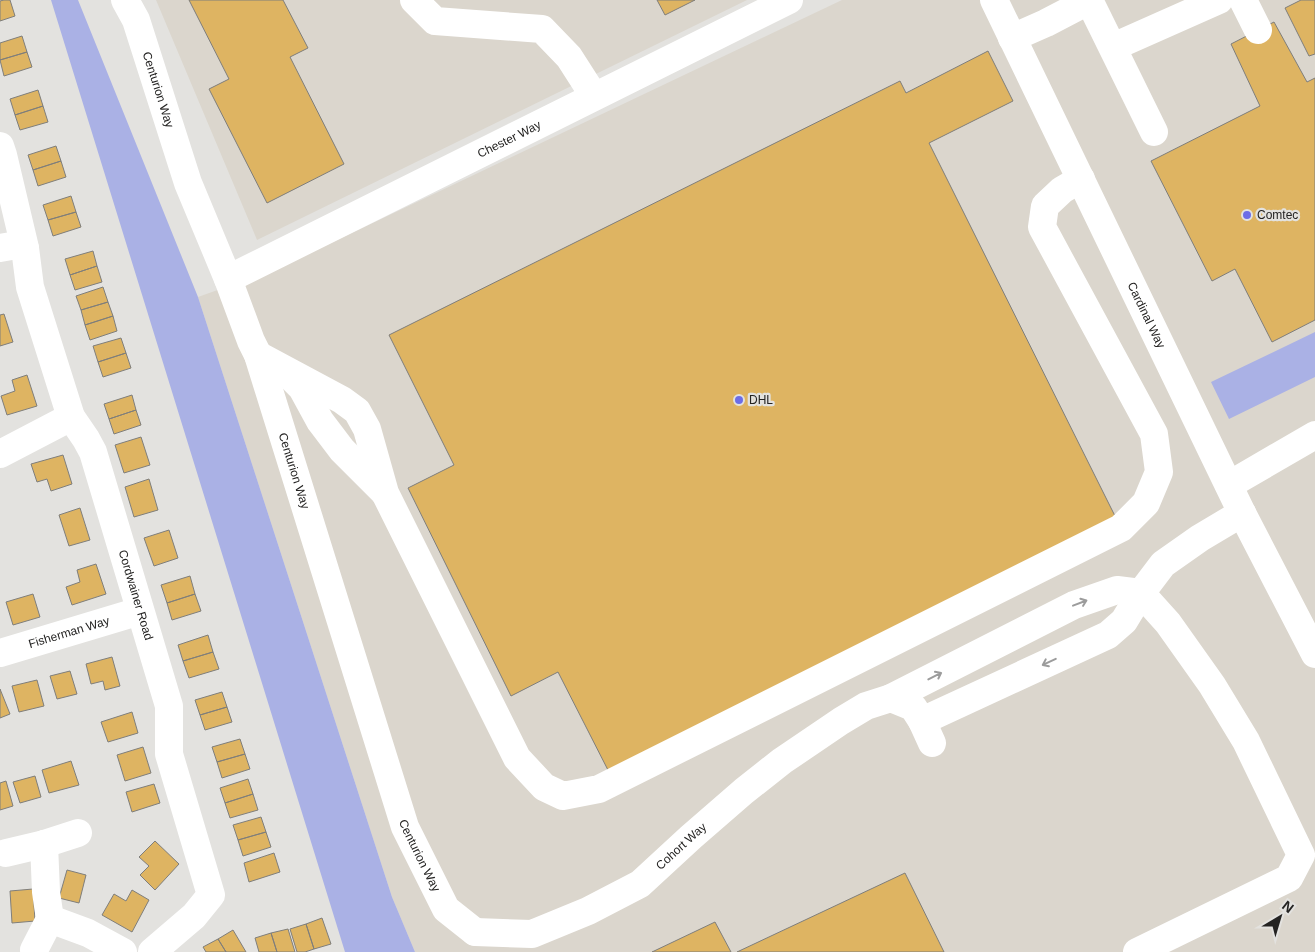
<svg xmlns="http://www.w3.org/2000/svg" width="1315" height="952" font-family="Arial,sans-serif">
	<rect width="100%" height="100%" fill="#e3e2df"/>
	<!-- built -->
	<path fill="#dbd6cd" d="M156,0H747L257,240Z
		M842,0H1315V952H415L392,897L198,297L276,269Z"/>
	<!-- green -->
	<path fill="#aab1e5" d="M51,0H78L198,297L392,897L415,952H345Z
		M1315,332V377L1229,419L1211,382Z"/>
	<!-- building -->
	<path fill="#deb462" stroke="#7f7e7b" d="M4,0H10L15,16L0,21V1Z
		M189,0H283L308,48L290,57L344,164L267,203L209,89L229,79Z
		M657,0H695L665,15Z
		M1301,0H1315V54L1309,56L1285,8Z
		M1274,22L1307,82L1315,78V320L1272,342L1235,269L1212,281L1151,161L1260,106L1231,44Z
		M22,36L27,52L0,60V43Z
		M988,51L1013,101L929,143L1118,522L610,774L558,672L511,696L408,488L454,465L389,335L900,81L906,93Z
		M27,52L32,67L4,76L0,60Z
		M38,90L43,106L15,115L10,99Z
		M43,106L48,122L20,130L15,115Z
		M56,146L61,161L33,170L28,155Z
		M61,161L66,177L38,186L33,170Z
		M71,196L76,212L48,220L43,205Z
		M76,212L81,227L53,236L48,220Z
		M93,251L97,266L70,275L65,259Z
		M97,266L102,282L75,290L70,275Z
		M103,287L108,302L81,310L76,296Z
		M108,302L113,316L85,325L81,310Z
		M4,314L13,342L0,346V315Z
		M113,316L117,331L90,340L85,325Z
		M121,338L126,353L98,362L93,346Z
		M126,353L131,368L103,377L98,362Z
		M27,375L37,406L7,415L1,396L15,391L12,380Z
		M132,395L136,410L109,419L104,404Z
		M136,410L141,425L114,434L109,419Z
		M141,437L150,465L124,473L115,445Z
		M63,455L72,484L51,491L47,479L37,482L31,464Z
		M149,479L158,510L134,517L125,487Z
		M80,508L90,540L69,546L59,515Z
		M169,530L178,558L154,566L144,538Z
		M96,564L106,594L72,605L66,587L80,582L77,570Z
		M190,576L195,594L167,603L161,585Z
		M33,594L40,617L13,625L6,602Z
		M195,594L201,611L172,620L167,603Z
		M208,635L213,652L183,661L178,645Z
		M213,652L219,669L189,678L183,661Z
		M112,657L120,686L105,690L103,681L91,684L86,664Z
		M70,671L77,694L57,699L50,676Z
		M37,680L44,706L19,712L12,686Z
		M0,689L10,714L0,718Z
		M222,692L227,707L200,715L195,700Z
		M227,707L232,722L205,730L200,715Z
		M132,712L138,733L108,742L101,722Z
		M240,739L245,754L217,762L212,747Z
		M143,747L151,773L125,781L117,755Z
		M245,754L250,769L222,778L217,762Z
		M71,761L79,785L49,793L42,770Z
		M35,776L41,797L20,803L13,782Z
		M248,779L253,794L225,803L220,788Z
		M6,781L13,806L0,810V783Z
		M154,784L160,803L132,812L126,792Z
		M253,794L258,810L230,818L225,803Z
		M261,817L266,832L238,840L233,825Z
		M266,832L271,847L243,856L238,840Z
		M155,841L179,864L155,890L140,875L149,866L139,857Z
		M274,853L280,872L249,882L244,863Z
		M67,870L86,875L79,903L59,898Z
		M905,873L944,952H737Z
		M33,889L35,921L12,923L10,891Z
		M132,890L149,900L132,932L102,915L114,894L126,901Z
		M322,918L331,944L314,949L306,924Z
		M715,922L731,952H652Z
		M306,924L314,949L305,952H297L290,929Z
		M288,929L295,952H277L271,933Z
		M233,930L246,952H226L218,939Z
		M271,933L277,952H259L255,938Z
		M218,939L226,952H206L203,947Z"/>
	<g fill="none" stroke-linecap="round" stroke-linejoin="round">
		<!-- minor -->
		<g stroke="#fff" stroke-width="28">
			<path id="s1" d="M125,0L136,20L188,183L228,279L251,341L258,355L405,827L446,909L475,932"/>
			<path d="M414,0L435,21L542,29L569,57L594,96"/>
			<path id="s2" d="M994,0L1242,513L1315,654"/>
			<path d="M1089,0L1154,132"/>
			<path d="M1243,0L1258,30"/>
			<path d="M1012,38L1046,23L1090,0"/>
			<path d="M1113,47L1219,0"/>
			<path d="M0,146L3,155L25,248"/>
			<path id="s3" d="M0,248L17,245L25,248L30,287L71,417L86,439L93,452L169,706V754L211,895L194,916L152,952"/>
			<path id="s4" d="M228,279L789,0"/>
			<path d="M258,355L342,400L357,411L367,429L385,493L517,758L544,787L563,796L599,789L1121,528L1146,503L1159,472L1154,434L1042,227L1045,206L1062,190L1081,179"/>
			<path d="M290,376L302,388L320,421L342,450L384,492"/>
			<path d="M0,454L71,417"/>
			<path d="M1229,485L1315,435"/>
			<path id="s5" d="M0,653L140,611"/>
			<path d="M891,698L1074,605L1117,590L1141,593L1168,623L1212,685L1246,741L1301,855L1289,878L1137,952"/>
			<path d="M922,721L1108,635L1124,621L1141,593L1163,564L1200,538L1242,513"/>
			<path d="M6,853L44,844L78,833"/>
			<path d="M50,919L88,933L123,952"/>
			<path id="s6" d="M475,932L532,934L588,911L640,884L691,837L744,791L782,761L841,721L866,706L891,698L913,707L922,721L932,743"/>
			<path d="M34,950L50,919L46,892L44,844"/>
		</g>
	</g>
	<!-- one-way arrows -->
	<defs><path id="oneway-shaft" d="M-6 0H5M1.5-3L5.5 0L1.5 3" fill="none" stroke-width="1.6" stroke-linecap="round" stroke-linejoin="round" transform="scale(1.25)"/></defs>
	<g stroke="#9c9c9c">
		<use href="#oneway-shaft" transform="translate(1080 603) rotate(-21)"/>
		<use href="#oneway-shaft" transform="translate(1049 662) rotate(155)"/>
		<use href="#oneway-shaft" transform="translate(935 676) rotate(-27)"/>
	</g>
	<!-- markers -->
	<g fill="#6c6de7" stroke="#e3e2df" stroke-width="2">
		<circle cx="1247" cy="215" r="5"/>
		<circle cx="739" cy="400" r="5"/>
	</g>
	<g text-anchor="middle" stroke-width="4.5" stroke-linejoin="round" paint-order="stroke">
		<!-- street labels -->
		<g font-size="12" fill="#242322" stroke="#e3e2df">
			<text dy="4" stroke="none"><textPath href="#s1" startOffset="96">Centurion Way</textPath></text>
			<text dy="4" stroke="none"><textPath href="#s4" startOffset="314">Chester Way</textPath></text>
			<text dy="4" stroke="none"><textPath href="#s2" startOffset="350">Cardinal Way</textPath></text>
			<text dy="4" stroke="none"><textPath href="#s1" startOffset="501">Centurion Way</textPath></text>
			<text dy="4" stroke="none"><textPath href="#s3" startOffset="392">Cordwainer Road</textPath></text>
			<text dy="4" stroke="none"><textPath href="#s5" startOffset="72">Fisherman Way</textPath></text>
			<text dy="4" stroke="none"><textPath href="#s6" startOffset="232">Cohort Way</textPath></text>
			<text dy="4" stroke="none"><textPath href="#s1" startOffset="906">Centurion Way</textPath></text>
		</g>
		<!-- poi labels -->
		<g font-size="12" fill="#242322" stroke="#e3e2df" text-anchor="start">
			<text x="1257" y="219">Comtec</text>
			<text x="749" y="404">DHL</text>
		</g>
	</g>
	<!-- north arrow -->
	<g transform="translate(1280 917) rotate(38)" stroke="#e3e2df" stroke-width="4" paint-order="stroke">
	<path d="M0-4L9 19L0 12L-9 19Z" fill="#242322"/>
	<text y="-8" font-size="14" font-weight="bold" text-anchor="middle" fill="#242322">N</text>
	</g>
</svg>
